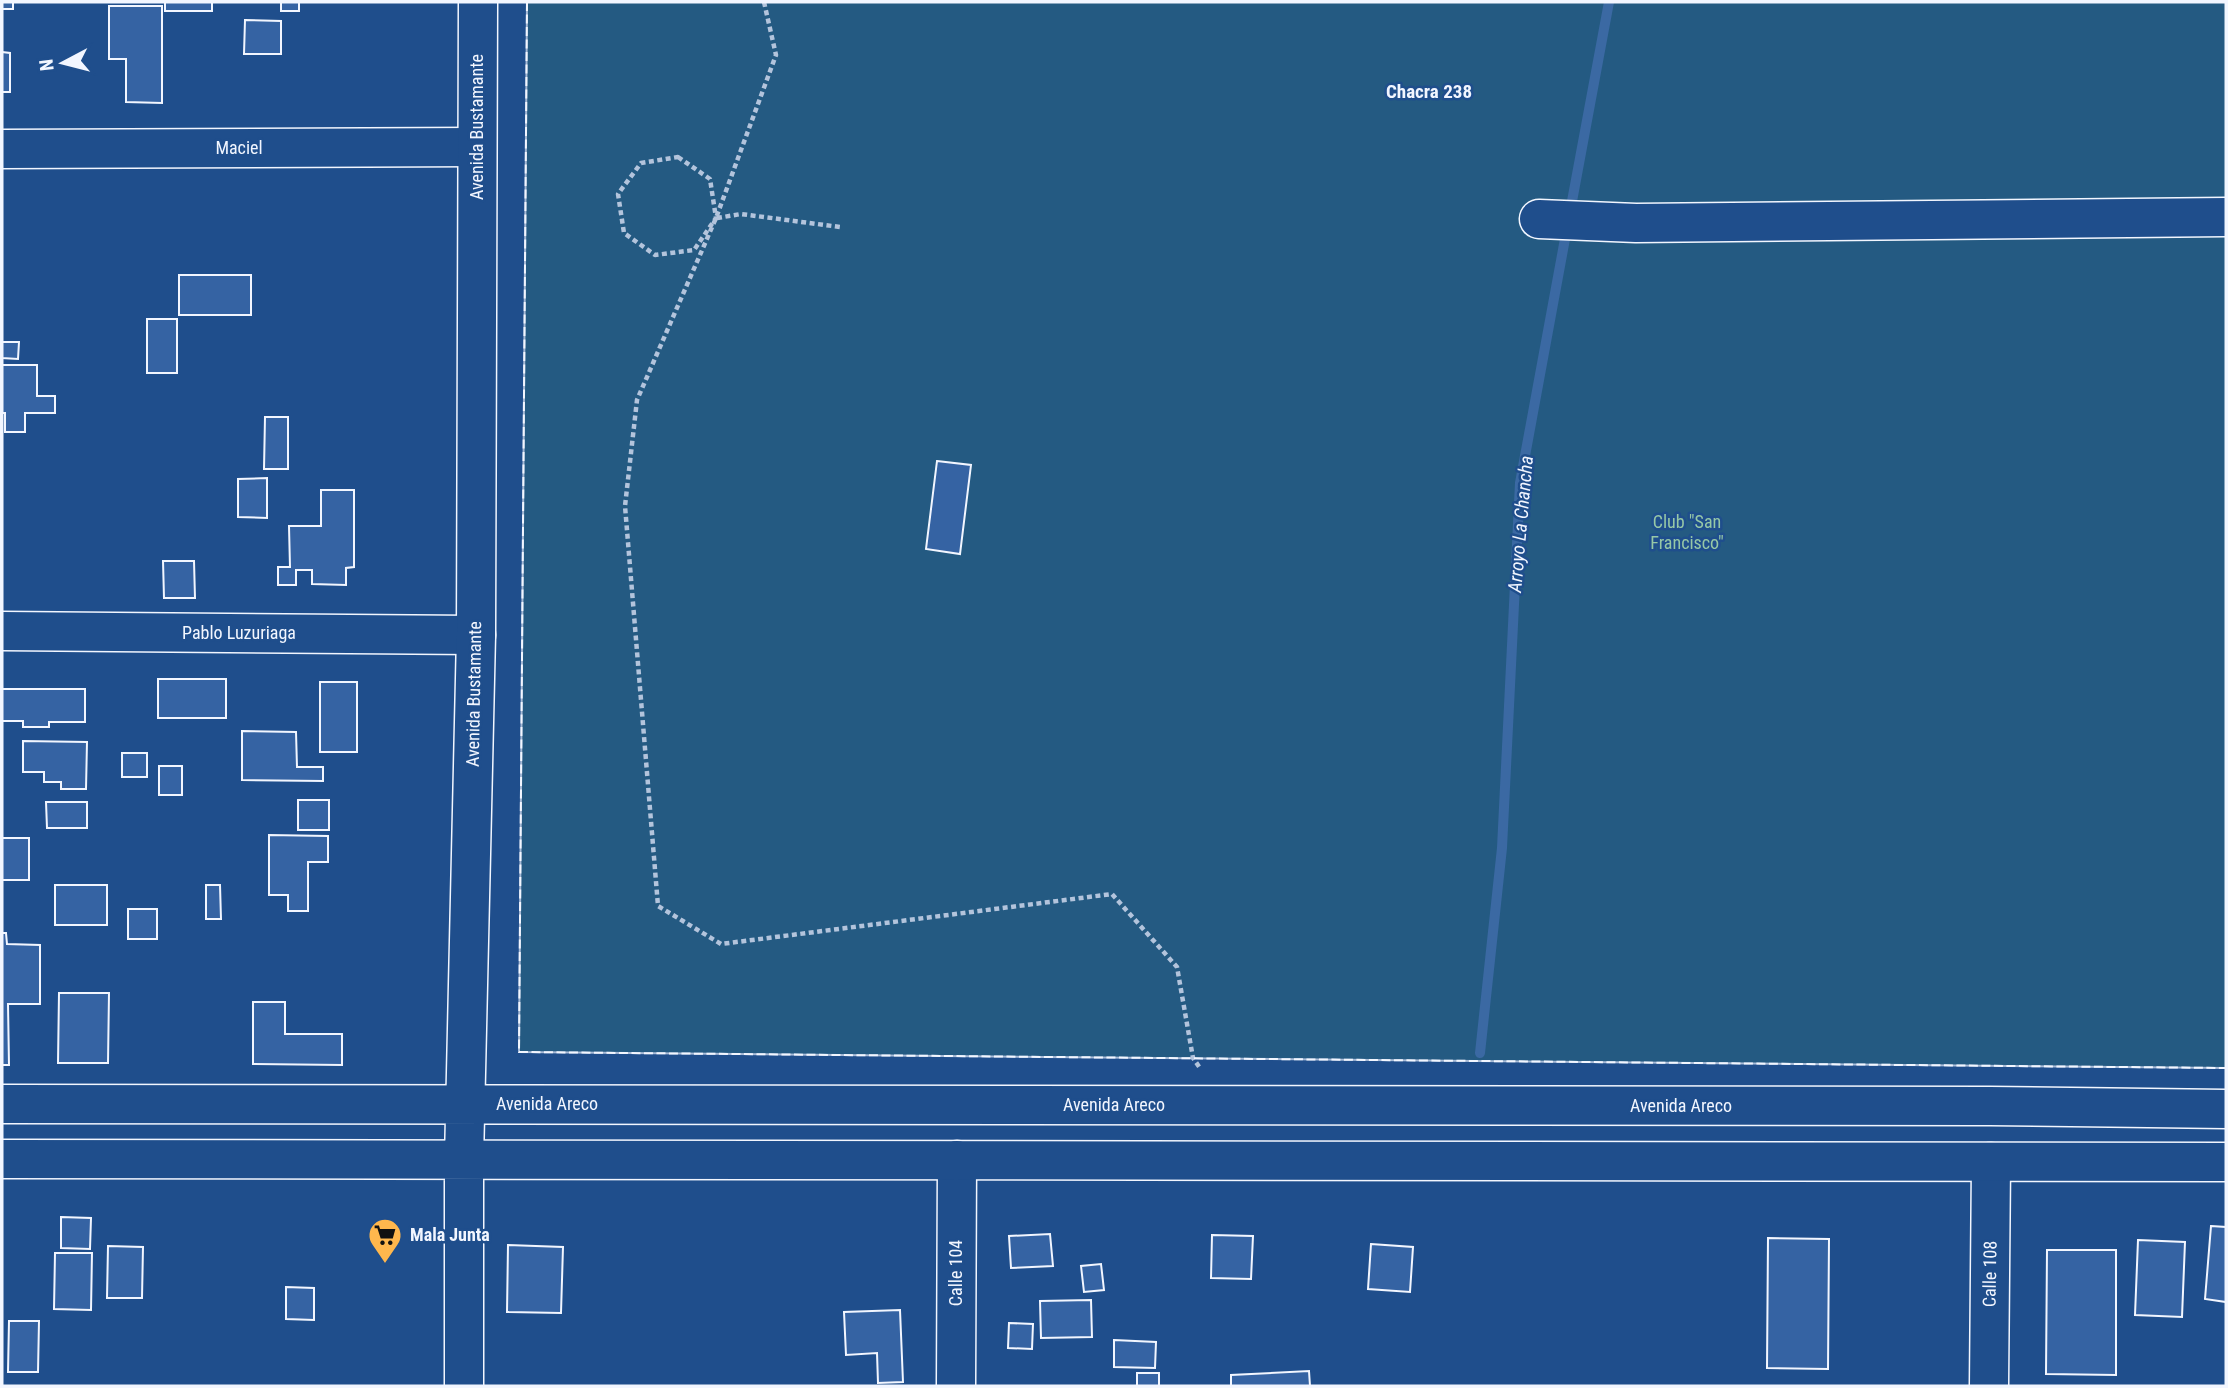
<svg xmlns="http://www.w3.org/2000/svg" width="2228" height="1388" font-family="'Roboto Condensed',sans-serif">
	<rect width="100%" height="100%" fill="#1f4e8c"/>
	<!-- green -->
	<path fill="#245a82" stroke="#a8bbd7" stroke-width="2" d="M527,2H2226V1068L519,1052Z"/>
	<g fill="none" stroke-linecap="round" stroke-linejoin="round">
		<!-- stream -->
		<path stroke="#3b69a3" stroke-width="10" d="M1570,212L1609,2
			M1480,1053L1502,848L1520,483L1567,228"/>
	</g>
	<!-- building -->
	<path fill="#3563a3" stroke="#f2f6ff" stroke-width="2" d="M2,2H13V9H2Z
		M165,2H212V11H165Z
		M281,2H299V11H281Z
		M109,6H162V103L126,102V59H109Z
		M245,20L281,21V54H244Z
		M2,52L10,53V92H2Z
		M179,275H251V315H179Z
		M147,319H177V373H147Z
		M2,342H19L18,359L2,358Z
		M2,365H37V396H55V413H25V432H5V413H2Z
		M265,417H288V469H264Z
		M937,461L971,465L960,554L926,549Z
		M267,478V518L238,517V479Z
		M321,490H354V567L346,568V585L312,584V570H296V585H278V567H290L289,526H321Z
		M163,561H194L195,598H164Z
		M158,679H226V718H158Z
		M320,682H357V752H320Z
		M2,689H85V722H49V727H23V721H2Z
		M242,731L296,732L297,767H323V781L242,780Z
		M23,741L87,742L86,789H61V782H44V772H23Z
		M122,753H147V777H122Z
		M159,766H182V795H159Z
		M298,800H329V830H298Z
		M46,802H87V828H47Z
		M269,835L328,836V862H308V911H288V895H269Z
		M2,838H29V880H2Z
		M55,885H107V925H55Z
		M206,885H220L221,919H206Z
		M128,909H157V939H128Z
		M2,933H6L7,944L40,945V1004H8L9,1065H2Z
		M59,993H109L108,1063H58Z
		M253,1002H285V1034H342V1065L253,1064Z
		M61,1217L91,1218L90,1249L61,1248Z
		M2211,1226L2226,1227V1302L2205,1299Z
		M1050,1234L1053,1266L1011,1268L1009,1236Z
		M1212,1235L1253,1236L1251,1279L1211,1278Z
		M1768,1238L1829,1239L1828,1369L1767,1368Z
		M2138,1240L2185,1242L2182,1317L2135,1315Z
		M1371,1244L1413,1247L1410,1292L1368,1289Z
		M508,1245L563,1247L561,1313L507,1312Z
		M108,1246L143,1247L142,1298H107Z
		M2047,1250H2116V1375L2046,1374Z
		M55,1253H92L91,1310L54,1309Z
		M1101,1264L1104,1290L1084,1292L1081,1266Z
		M286,1287L314,1288V1320L286,1319Z
		M1091,1300L1092,1337L1041,1338L1040,1301Z
		M900,1310L903,1382L878,1383L877,1353L846,1355L844,1312Z
		M9,1321H39L38,1372H8Z
		M1009,1323L1033,1324L1032,1349L1008,1348Z
		M1114,1340L1156,1342L1155,1368L1114,1367Z
		M1309,1371L1310,1386H1231V1375Z
		M1137,1373H1159V1386H1137Z"/>
	<g fill="none" stroke-linecap="round" stroke-linejoin="round">
		<defs>
			<path id="minor" d="M2,149L477,147
				M1539,219L1636,223L2226,217
				M2,631L476,635
				M956,1386L957,1160
				M1989,1386L1991,1162"/>
			<path id="major" d="M2,1104L1990,1106L2226,1109
				M2,1159L2226,1162
				M464,1386V1160L476,635L478,2"/>
		</defs>
		<!-- minor casing -->
		<use href="#minor" stroke="#f2f6ff" stroke-width="41"/>
		<!-- major casing -->
		<use href="#major" stroke="#f2f6ff" stroke-width="41"/>
		<!-- path -->
		<path stroke="#b3c4dc" stroke-width="4.5" stroke-dasharray="5 3.5" stroke-linecap="butt" d="M764,2L776,55L716,218L637,400L625,506L658,906L721,944L1112,894L1177,967L1193,1058L1200,1068
			M678,157L710,179L716,218L694,250L655,255L624,233L618,194L641,163Z
			M717,218L741,214L840,227"/>
		<!-- minor -->
		<use href="#minor" stroke="#1f4e8c" stroke-width="38"/>
		<!-- major -->
		<use href="#major" stroke="#1f4e8c" stroke-width="38"/>
		<!-- fence -->
		<path stroke="#f2f6ff" stroke-width="2" stroke-dasharray="9 3.5" stroke-linecap="butt" d="M527,2L519,1052L2226,1068"/>
	</g>
	<!-- icons -->
	<defs>
		<symbol id="supermarket-pin" viewBox="-11 -11 22 30"><path d="M0 17L-7.5 6A9.5 9.5 0 1 1 7.5 6Z" fill="#ffb74d" stroke="#1f4e8c"/><path d="M-6-5.5h2.5l.6 2H6L4.5 2H-2.5L-4.4-4H-6ZM-1.5 3.2a1.3 1.3 0 1 0 .1 0ZM3 3.2a1.3 1.3 0 1 0 .1 0Z" fill="#111"/></symbol>
	</defs>
	<g fill-rule="evenodd">
		<use href="#supermarket-pin" x="366" y="1216" width="38" height="52"/>
	</g>
	<g text-anchor="middle" stroke-width="5" stroke-linejoin="round" paint-order="stroke">
		<!-- street labels -->
		<g font-size="18" fill="#f2f6ff" stroke="#1f4e8c">
			<text transform="translate(477 127) rotate(-90)" y="6">Avenida Bustamante</text>
			<text x="239" y="154">Maciel</text>
			<text x="239" y="639">Pablo Luzuriaga</text>
			<text transform="translate(474 694) rotate(-89)" y="6">Avenida Bustamante</text>
			<text x="547" y="1110">Avenida Areco</text>
			<text x="1114" y="1111">Avenida Areco</text>
			<text x="1681" y="1112">Avenida Areco</text>
			<text transform="translate(956 1273) rotate(-90)" y="6">Calle 104</text>
			<text transform="translate(1990 1274) rotate(-89)" y="6">Calle 108</text>
		</g>
		<!-- park labels -->
		<g font-size="18" fill="#97c8a6" stroke="#1f4e8c">
			<text x="1687" y="528">Club "San<tspan x="1687" dy="21">Francisco"</tspan></text>
		</g>
		<!-- poi labels -->
		<g font-size="18" font-weight="bold" fill="#f2f6ff" stroke="#1f4e8c" text-anchor="start">
			<text x="410" y="1241">Mala Junta</text>
		</g>
		<!-- neighbourhood labels -->
		<g font-size="19" font-weight="bold" fill="#f2f6ff" stroke="#1f4e8c">
			<text x="1429" y="98">Chacra 238</text>
		</g>
		<!-- water labels -->
		<g font-size="19" font-style="italic" fill="#f2f6ff" stroke="#1f4e8c">
			<text transform="translate(1520 524) rotate(-85)" y="7">Arroyo La Chancha</text>
		</g>
	</g>
	<!-- border -->
	<rect width="2228" height="1388" fill="none" stroke="#f2f6ff" stroke-width="7"/>
	<!-- north arrow -->
	<g transform="translate(63 63) rotate(263)" stroke="#1f4e8c" stroke-width="5" paint-order="stroke">
	<path d="M0-5L12 26L0 18L-12 26Z" fill="#f2f6ff"/>
	<text y="-10" font-size="19" font-weight="bold" text-anchor="middle" fill="#f2f6ff">N</text>
	</g>
</svg>
